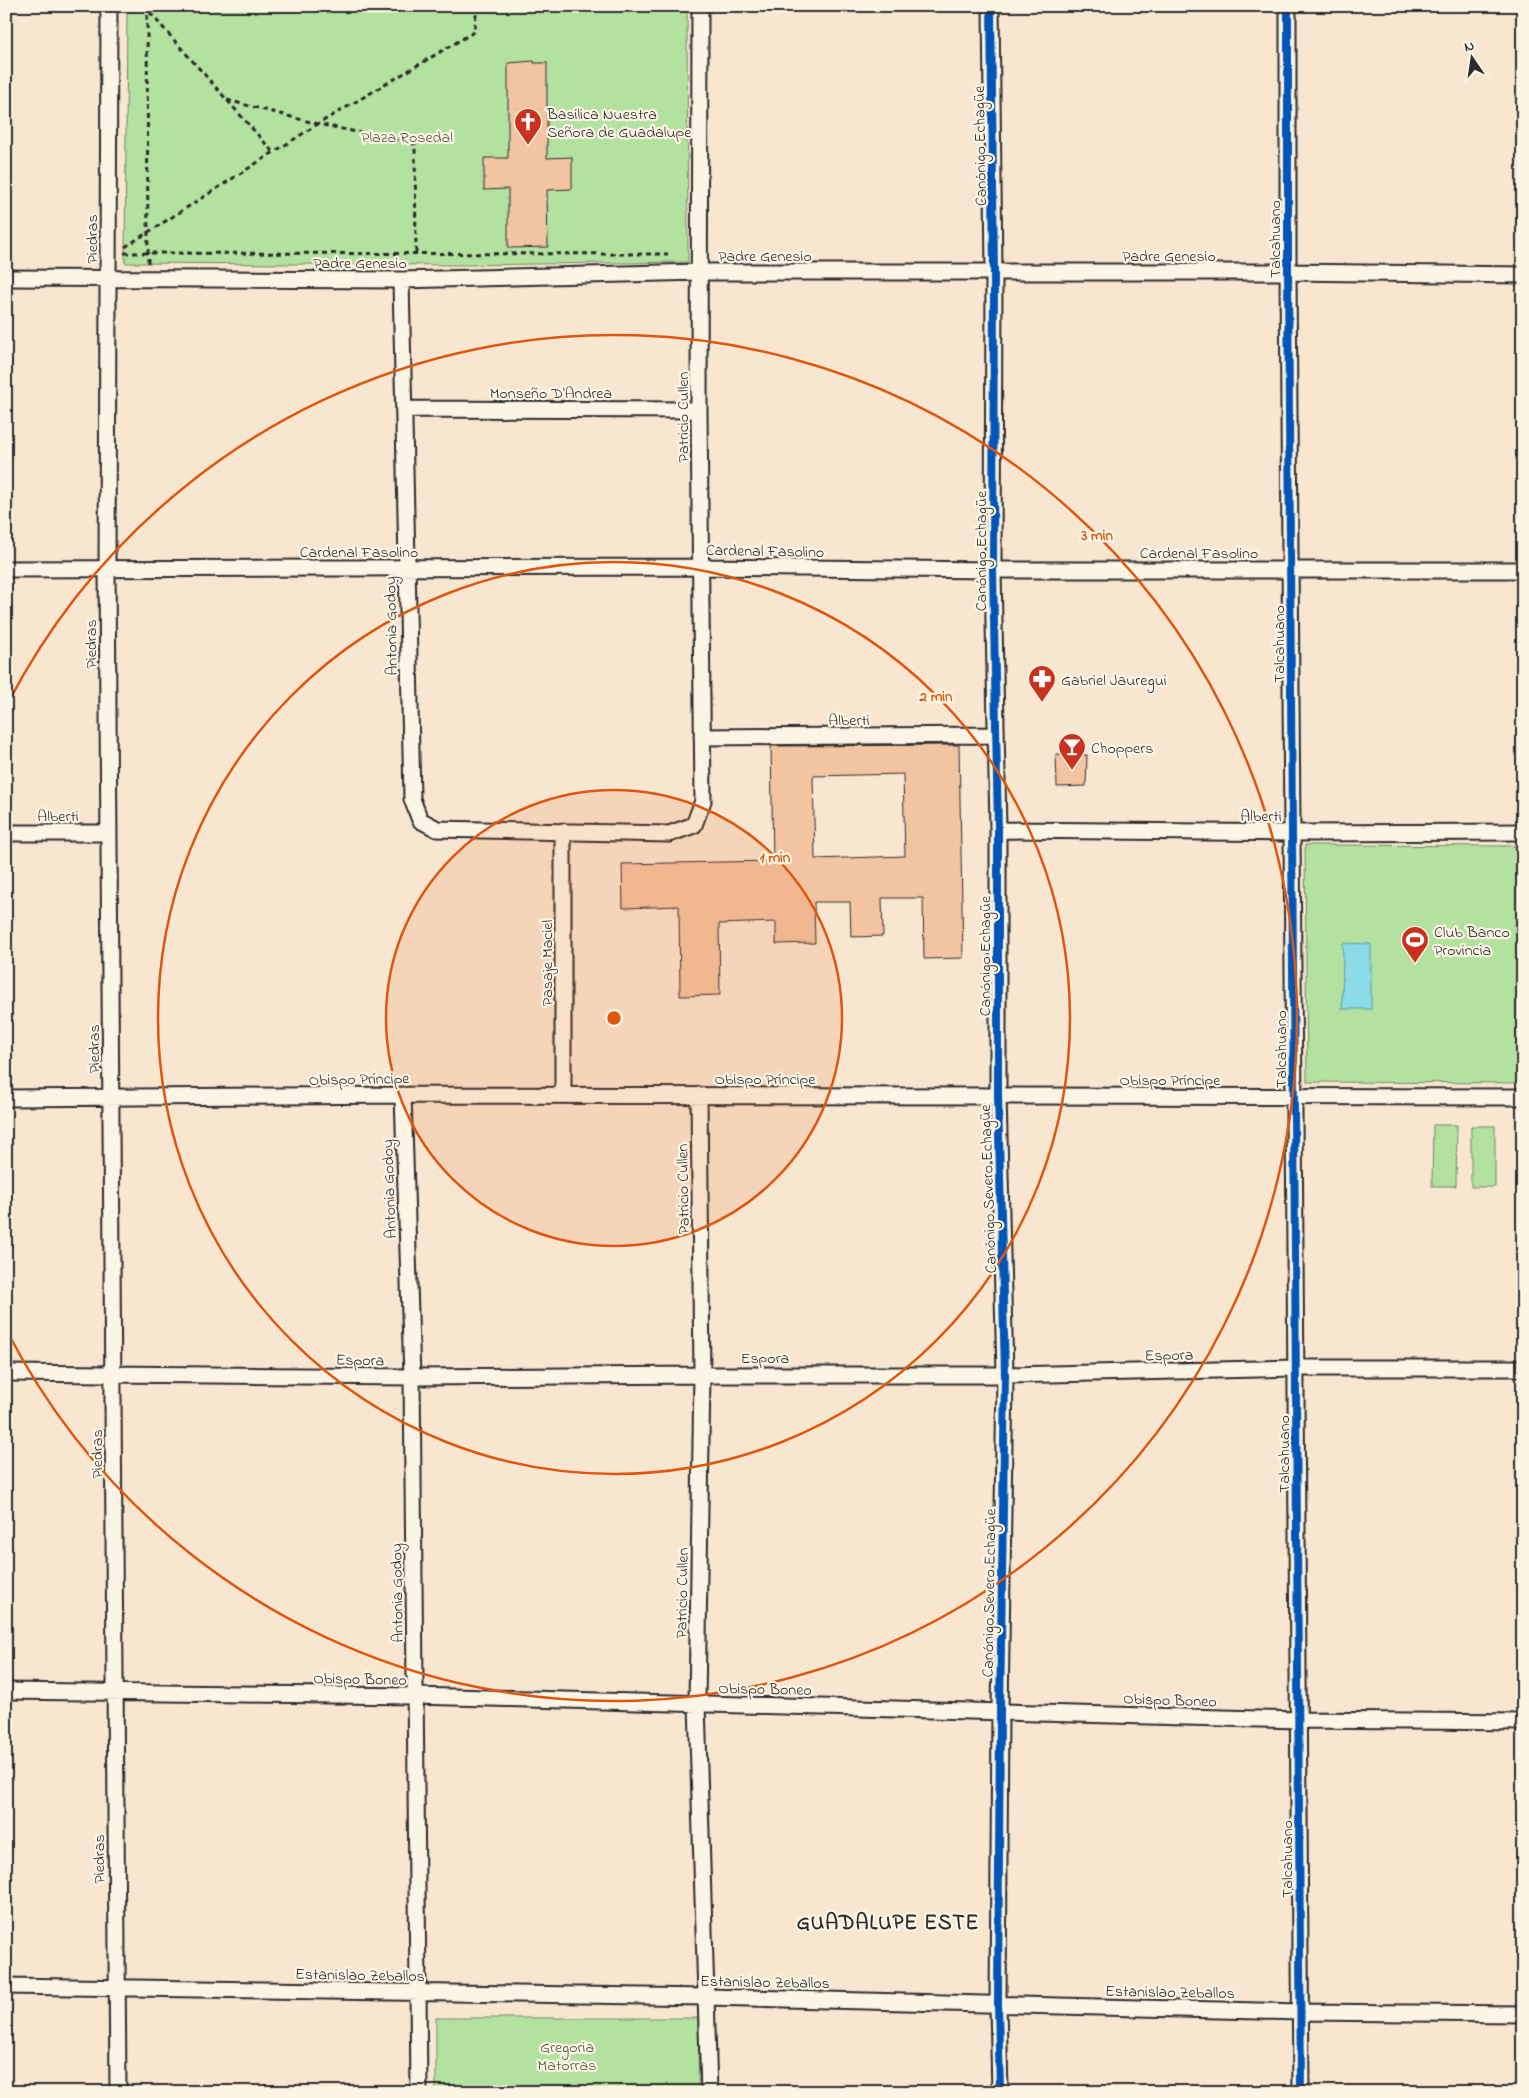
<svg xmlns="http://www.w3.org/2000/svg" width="1529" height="2098" font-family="'Indie Flower',sans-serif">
	<rect width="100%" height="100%" fill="#f9e6d1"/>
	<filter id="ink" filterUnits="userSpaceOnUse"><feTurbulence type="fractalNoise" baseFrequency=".02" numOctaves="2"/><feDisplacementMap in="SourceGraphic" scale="10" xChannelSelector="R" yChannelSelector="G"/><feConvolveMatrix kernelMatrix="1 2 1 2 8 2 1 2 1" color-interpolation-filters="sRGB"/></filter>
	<g filter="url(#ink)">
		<!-- green -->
		<path fill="#b3e2a0" stroke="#6f8666" d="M127,6H687L688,262L462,265L125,263Z
			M1305,845L1523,846V1083L1307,1082Z
			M1433,1125H1457L1456,1186H1432Z
			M1471,1126H1495V1187H1471Z
			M1520,1126H1523V1187H1520Z
			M436,2018H699L698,2092H436Z"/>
		<!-- water -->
		<path fill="#8bdbe8" stroke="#65959c" d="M1343,943L1371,944V1009H1342Z"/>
		<!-- building -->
		<path fill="#f3c4a2" stroke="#2b2b2b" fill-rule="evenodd" d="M534,61V63H547V158L572,157V189L547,190L548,247L508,248V189L484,190V158H508V63Z
			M959,745L963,958L924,959L923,898H882L883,936L851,937L850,902H814L815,943L776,944V922L719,924L720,995L680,996L679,906L623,908L622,864L773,861L771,746ZM903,774L905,856L815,859L813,776Z
			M1056,754L1087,755L1086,786L1057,787Z"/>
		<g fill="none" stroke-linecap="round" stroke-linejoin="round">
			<defs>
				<path id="street" d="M109,6L107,569L118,2092
					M991,6L994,273L993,570L998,830V1095L1005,1375L1000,1711L998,2004L1000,2092
					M1288,6V272L1301,2092
					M6,278L401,280L699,272H1288L1523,275
					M401,280L412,799L420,820L437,829L669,834L694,825L703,801L699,410L700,6
					M404,409L699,410
					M6,569L701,567L993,570H1523
					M702,737L996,735
					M998,830L1293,833L1523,832
					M6,833H109
					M403,1095L412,1377L419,2092
					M563,1095V831
					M699,1095L702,1375L697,1704L709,2092
					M6,1098L403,1095L1523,1097
					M6,1373L412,1377L702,1375H1005L1296,1368H1523
					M6,1691L415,1696L1299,1720L1523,1722
					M6,1986L706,1997L1301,2012L1523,2014"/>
			</defs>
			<!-- street casing -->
			<use href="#street" stroke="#2b2b2b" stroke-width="19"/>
			<!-- path -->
			<path stroke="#2b2b2b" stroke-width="3" stroke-dasharray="5 4" stroke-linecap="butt" d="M144,6L273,152
				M147,6L148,263
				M227,100L318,124L415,144L416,253
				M125,247L318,124L474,32L477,6
				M124,253L668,254"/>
			<!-- street -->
			<use href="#street" stroke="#fcf5e5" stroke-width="15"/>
			<defs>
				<path id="cycleway" d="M991,6L994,273L993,570L998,830V1095L1005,1375L1000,1711L998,2004L1000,2092
					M1288,6V272L1301,2092"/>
			</defs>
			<!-- cycleway casing -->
			<use href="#cycleway" stroke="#fcf5e5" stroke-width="11"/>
			<!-- cycleway -->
			<use href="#cycleway" stroke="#0057b8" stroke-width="8"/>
		</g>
	</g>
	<!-- distance rings -->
	<circle cx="614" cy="1018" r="228" fill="#df570e" fill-opacity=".12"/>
	<g fill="none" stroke="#df570e" stroke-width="2.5">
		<circle cx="614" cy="1018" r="228"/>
		<circle cx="614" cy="1018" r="456"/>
		<path d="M8 703A683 683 0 1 1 8 1333"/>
	</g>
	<!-- icons -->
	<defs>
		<symbol id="church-pin" viewBox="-11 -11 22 30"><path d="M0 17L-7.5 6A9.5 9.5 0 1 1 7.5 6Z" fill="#c8321e" stroke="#fcf5e5"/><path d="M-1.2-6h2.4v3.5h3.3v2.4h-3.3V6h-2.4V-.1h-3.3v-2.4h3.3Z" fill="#fff"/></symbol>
		<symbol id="pharmacy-pin" viewBox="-11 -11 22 30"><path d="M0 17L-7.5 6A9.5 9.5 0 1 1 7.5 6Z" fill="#c8321e" stroke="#fcf5e5"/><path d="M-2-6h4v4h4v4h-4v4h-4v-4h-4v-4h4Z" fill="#fff"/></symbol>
		<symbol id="bar-pin" viewBox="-11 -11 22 30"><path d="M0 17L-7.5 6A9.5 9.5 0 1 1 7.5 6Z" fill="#c8321e" stroke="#fcf5e5"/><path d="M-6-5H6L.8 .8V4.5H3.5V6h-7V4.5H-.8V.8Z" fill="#fff"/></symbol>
		<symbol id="stadium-pin" viewBox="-11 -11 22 30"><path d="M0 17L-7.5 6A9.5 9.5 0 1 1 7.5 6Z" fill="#c8321e" stroke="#fcf5e5"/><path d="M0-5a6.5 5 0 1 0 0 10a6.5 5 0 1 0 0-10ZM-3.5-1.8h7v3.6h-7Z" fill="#fff"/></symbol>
	</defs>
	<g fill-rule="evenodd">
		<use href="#church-pin" x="512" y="106" width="32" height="43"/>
		<use href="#pharmacy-pin" x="1026" y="663" width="32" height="43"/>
		<use href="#bar-pin" x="1056" y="731" width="32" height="43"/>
		<use href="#stadium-pin" x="1399" y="924" width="32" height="43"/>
	</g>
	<g text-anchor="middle" stroke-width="4.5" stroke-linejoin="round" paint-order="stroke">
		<!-- poi labels -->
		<g font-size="16" fill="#2b2b2b" stroke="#fcf5e5" text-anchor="start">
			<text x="547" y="119">Basílica Nuestra<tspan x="547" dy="18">Señora de Guadalupe</tspan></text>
			<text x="1061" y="685">Gabriel Jauregui</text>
			<text x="1091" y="753">Choppers</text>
			<text x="1434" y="937">Club Banco<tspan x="1434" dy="18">Provincia</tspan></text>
		</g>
		<!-- park labels -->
		<g font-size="16" fill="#4d5948" stroke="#fcf5e5">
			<text x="407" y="142">Plaza Rosedal</text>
			<text x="567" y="2052">Gregoria<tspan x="567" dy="18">Matorras</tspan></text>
		</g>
		<!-- street labels -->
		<g font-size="16" fill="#2b2b2b" stroke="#fcf5e5">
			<text transform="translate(979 146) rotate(-91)" y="6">Canónigo Echagüe</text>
			<text transform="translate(91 239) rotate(-90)" y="6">Piedras</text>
			<text transform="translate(1274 239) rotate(-90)" y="6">Talcahuano</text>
			<text x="765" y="261">Padre Genesio</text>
			<text x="1169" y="261">Padre Genesio</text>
			<text x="360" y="268">Padre Genesio</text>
			<text x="551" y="398">Monseño D'Andrea</text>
			<text transform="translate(682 417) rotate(-90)" y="6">Patricio Cullen</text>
			<text transform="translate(765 550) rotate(1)" y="6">Cardenal Fasolino</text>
			<text x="359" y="557">Cardenal Fasolino</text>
			<text transform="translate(980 551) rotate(-90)" y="6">Canónigo Echagüe</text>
			<text x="1199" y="558">Cardenal Fasolino</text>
			<text transform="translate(390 626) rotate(-91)" y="6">Antonia Godoy</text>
			<text transform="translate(90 644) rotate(-90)" y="6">Piedras</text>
			<text transform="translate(1278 644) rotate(-90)" y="6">Talcahuano</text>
			<text x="849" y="725">Alberti</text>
			<text x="58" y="821">Alberti</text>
			<text transform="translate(1261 815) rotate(1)" y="6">Alberti</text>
			<text transform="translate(984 956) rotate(-90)" y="6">Canónigo Echagüe</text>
			<text transform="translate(546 963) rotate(-90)" y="6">Pasaje Maciel</text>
			<text transform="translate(93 1049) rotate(-90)" y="6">Piedras</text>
			<text transform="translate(1280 1049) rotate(-90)" y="6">Talcahuano</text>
			<text transform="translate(359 1078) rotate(-1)" y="6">Obispo Príncipe</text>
			<text x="765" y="1084">Obispo Príncipe</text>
			<text x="1170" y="1085">Obispo Príncipe</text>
			<text transform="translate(388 1189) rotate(-92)" y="6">Antonia Godoy</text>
			<text transform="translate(682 1189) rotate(-91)" y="6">Patricio Cullen</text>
			<text transform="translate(987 1189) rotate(-92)" y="6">Canónigo Severo Echagüe</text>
			<text transform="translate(1169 1354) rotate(-1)" y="6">Espora</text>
			<text x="765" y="1363">Espora</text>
			<text transform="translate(360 1359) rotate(1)" y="6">Espora</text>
			<text transform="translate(96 1454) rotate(-90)" y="6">Piedras</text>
			<text transform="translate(1283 1454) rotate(-90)" y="6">Talcahuano</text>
			<text transform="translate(396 1593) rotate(-91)" y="6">Antonia Godoy</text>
			<text transform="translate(681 1593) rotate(-89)" y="6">Patricio Cullen</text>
			<text transform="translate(988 1593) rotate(-89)" y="6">Canónigo Severo Echagüe</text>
			<text transform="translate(360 1678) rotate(1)" y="6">Obispo Boneo</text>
			<text transform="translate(765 1688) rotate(1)" y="6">Obispo Boneo</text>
			<text transform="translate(1170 1699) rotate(2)" y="6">Obispo Boneo</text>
			<text transform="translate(98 1859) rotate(-90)" y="6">Piedras</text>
			<text transform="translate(1286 1859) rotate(-90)" y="6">Talcahuano</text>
			<text transform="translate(360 1974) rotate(1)" y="6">Estanislao Zeballos</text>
			<text transform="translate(765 1981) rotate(1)" y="6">Estanislao Zeballos</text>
			<text transform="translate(1170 1991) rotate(1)" y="6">Estanislao Zeballos</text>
		</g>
		<!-- district labels -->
		<g font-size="21" font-weight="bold" letter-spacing="1" fill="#2b2b2b" stroke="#fcf5e5">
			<text x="888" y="1929">GUADALUPE ESTE</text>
		</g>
	</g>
	<circle cx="614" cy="1018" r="8" fill="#df570e" stroke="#fcf5e5" stroke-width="2.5"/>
	<g font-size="15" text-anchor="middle" font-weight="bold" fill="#df570e" stroke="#fcf5e5" stroke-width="4.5" stroke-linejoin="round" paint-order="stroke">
		<text x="1097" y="540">3 min</text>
		<text x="936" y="701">2 min</text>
		<text x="775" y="862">1 min</text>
	</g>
	<!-- margin -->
	<rect width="1529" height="2098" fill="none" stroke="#fcf5e5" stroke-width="25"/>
	<rect x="12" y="12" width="1504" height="2073" fill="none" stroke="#2b2b2b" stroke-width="2" filter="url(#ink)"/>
	<!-- north arrow -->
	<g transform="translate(1472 58) rotate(347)" stroke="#fcf5e5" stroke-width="4" paint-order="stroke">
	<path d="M0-4L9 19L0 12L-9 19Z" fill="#2b2b2b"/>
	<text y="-8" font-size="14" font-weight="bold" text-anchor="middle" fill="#2b2b2b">N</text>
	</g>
</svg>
